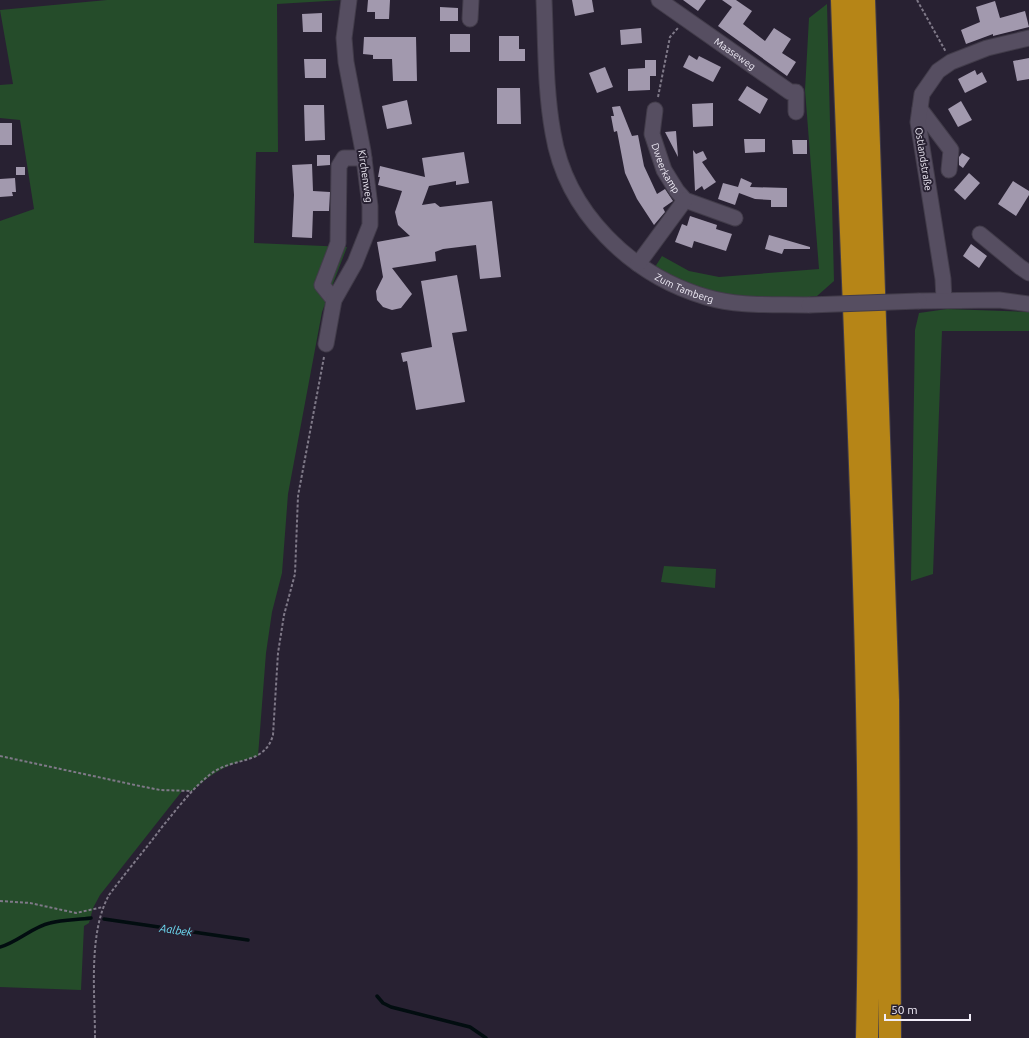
<svg xmlns="http://www.w3.org/2000/svg" width="1029" height="1038" font-family="Ubuntu,sans-serif">
	<rect width="100%" height="100%" fill="#282132"/>
	<!-- green -->
	<path fill="#254c2a" d="M107,0H343L277,4L278,152H256L254,243L347,247L322,312L288,494L282,573L272,612L266,653L258,756C227,765 217,769 192,791L176,790L182,791L100,895L93,908L89,923L84,926L81,990L0,987V221L34,209L20,120L0,118V85L13,84L0,10Z
		M827,4L834,281L817,296C787,300 750,299 720,293C697,289 676,277 655,267L662,256L689,271L719,277L819,269L805,90L809,18Z
		M947,309L1029,312V331H942L933,574L911,581L915,330L919,313Z
		M664,566L716,569L715,588L661,582Z"/>
	<g fill="none" stroke-linecap="round" stroke-linejoin="round">
		<!-- stream -->
		<path stroke="#020d10" stroke-width="3.5" d="M104,919L248,940
			M0,947C18,942 32,927 50,923C63,919 78,920 91,918
			M377,996L383,1003L391,1007L470,1027L486,1038"/>
	</g>
	<!-- building -->
	<path fill="#a299ae" d="M368,0H390L389,19H375V12H367Z
		M572,0H592L594,12L575,16Z
		M683,0H706L698,11Z
		M722,0H736L752,11L743,24L765,41L774,28L791,39L782,53L796,62L787,76L718,26L732,7Z
		M995,1L1000,18L1025,11L1029,27L993,36V34L966,44L961,30L980,22L976,7Z
		M440,7L458,8V21H440Z
		M322,13V32H303L302,14Z
		M641,28L642,43L621,45L620,30Z
		M450,34H470V52H450Z
		M499,36H519V49H525V61H499Z
		M364,37H416L417,81H393L392,59H373V55L363,54Z
		M689,55L697,60L699,56L721,67L713,82L683,67Z
		M1029,58V79L1017,81L1013,61Z
		M304,59H326V78H305Z
		M645,60H656V76H650V90L628,91V69L645,68Z
		M605,67L613,87L597,93L589,73Z
		M975,70L977,75L982,72L987,82L965,93L958,79Z
		M747,86L768,99L760,114L738,100Z
		M497,88H520L521,124H497Z
		M407,100L412,124L387,129L382,106Z
		M961,101L972,120L958,127L948,109Z
		M713,103V126L693,127L692,104Z
		M304,105H324L325,140L305,141Z
		M620,106L632,136L638,135L644,166L657,194L665,189L673,201L663,208L665,212L654,225L637,199L625,173L617,131L614,132L611,116H614L612,107Z
		M0,123H12V145H0Z
		M676,131L678,157L665,132Z
		M744,139H765V152L745,153Z
		M792,140H807V154H793Z
		M693,150L696,154L703,151L707,159L702,162L716,182L704,190L702,186L695,191Z
		M464,152L469,183L456,185V181L429,186L422,205L435,203L440,207L492,201L501,277L480,279L476,245L443,249L435,252L436,261L392,268L412,294L401,308L392,310L383,307L377,300L376,291L383,277L377,242L410,236L398,225L395,212L402,191L378,185L380,177H378L380,166L425,177L422,158Z
		M962,153L970,158L963,168L959,165V157Z
		M317,155H330V165L317,166Z
		M312,164L313,191L330,192L329,211H313L312,238L292,237L294,195L292,165Z
		M16,167H25V175H16Z
		M969,173L980,183L965,200L954,190Z
		M15,178L16,192H12L13,196L0,197V179Z
		M741,178L752,183L750,187L787,188V207H771V200L755,199L739,193L735,205L718,199L723,183L738,187Z
		M1013,181L1029,191V195L1016,216L998,204Z
		M690,216L717,225L716,229L732,234L726,251L694,241L692,248L675,242L682,224L687,226Z
		M769,235L810,247V249H784L782,254L765,249Z
		M971,244L987,256L979,268L963,256Z
		M457,275L467,331L452,333L465,402L416,410L407,361L403,362L401,353L432,347L421,281Z"/>
	<g fill="none" stroke-linecap="round" stroke-linejoin="round">
		<defs>
			<g id="minor">
				<path id="s1" d="M544,0C546,44 545,89 553,133C566,212 631,275 706,297C739,307 775,304 809,305"/>
				<path id="s2" d="M659,0L790,92H796V112"/>
				<path d="M470,19L471,0"/>
				<path d="M920,109L951,150L949,170"/>
				<path id="s3" d="M655,110L652,134L664,170L677,191L685,200L735,218"/>
				<path d="M980,234L1020,267L1029,273"/>
				<path d="M638,264L685,200"/>
				<path d="M334,300L322,285L338,243L339,166L344,158H364"/>
				<path d="M944,300L943,279L918,122L922,94L938,71L951,62L987,48L1029,38"/>
				<path d="M919,301L999,300L1029,304"/>
				<path d="M326,344L334,300L355,263L370,225V206L363,151L346,62L344,38L349,0"/>
			</g>
			<path id="highway" d="M842,0C854,345 875,693 867,1038
				M864,0L888,700L890,1038"/>
		</defs>
		<!-- minor casing -->
		<use href="#minor" stroke="#423c4a" stroke-width="17"/>
		<!-- highway casing -->
		<use href="#highway" stroke="#423c4a" stroke-width="24"/>
		<!-- path -->
		<path stroke="#7f7988" stroke-width="2" stroke-dasharray="3 2" stroke-linecap="butt" d="M917,0L946,52
			M658,97L670,37L678,28
			M0,756L135,785L160,790L192,791
			M0,901L30,903L76,913L103,907
			M95,1038C95,994 88,933 109,895C126,872 145,850 162,827C178,808 192,788 212,773C234,757 265,765 273,735L278,653L284,615L295,574L298,496L324,357"/>
		<!-- minor -->
		<use href="#minor" stroke="#564e61" stroke-width="15"/>
		<!-- highway -->
		<use href="#highway" stroke="#b68517" stroke-width="22"/>
		<defs>
			<path id="minor-bridge" d="M809,305L919,301"/>
		</defs>
		<!-- minor-bridge casing -->
		<use href="#minor-bridge" stroke="#423c4a" stroke-width="17" stroke-linecap="butt"/>
		<!-- minor-bridge -->
		<use href="#minor-bridge" stroke="#564e61" stroke-width="15"/>
	</g>
	<g text-anchor="middle" stroke-width="4" stroke-linejoin="round" paint-order="stroke">
		<!-- street labels -->
		<g font-size="10" fill="#f1edf8" stroke="#282132">
			<text dy="4" stroke="none"><textPath href="#s2" startOffset="93">Maaseweg</textPath></text>
			<text transform="translate(924 159) rotate(81)" y="4">Ostlandstraße</text>
			<text dy="4" stroke="none"><textPath href="#s3" startOffset="61">Dweerkamp</textPath></text>
			<text transform="translate(366 176) rotate(82)" y="4">Kirchenweg</text>
			<text dy="4" stroke="none"><textPath href="#s1" startOffset="346">Zum Tamberg</textPath></text>
		</g>
		<!-- water labels -->
		<g font-size="11" font-style="italic" fill="#6fdef6" stroke="#282132">
			<text transform="translate(176 930) rotate(8)" y="4">Aalbek</text>
		</g>
	</g>
	<!-- scale -->
	<path d="M885 1014v6h85v-6" fill="none" stroke="#f1edf8" stroke-width="2"/>
	<text x="891" y="1014" font-size="12" fill="#f1edf8" stroke="#282132" stroke-width="3" paint-order="stroke">50 m</text>
</svg>
